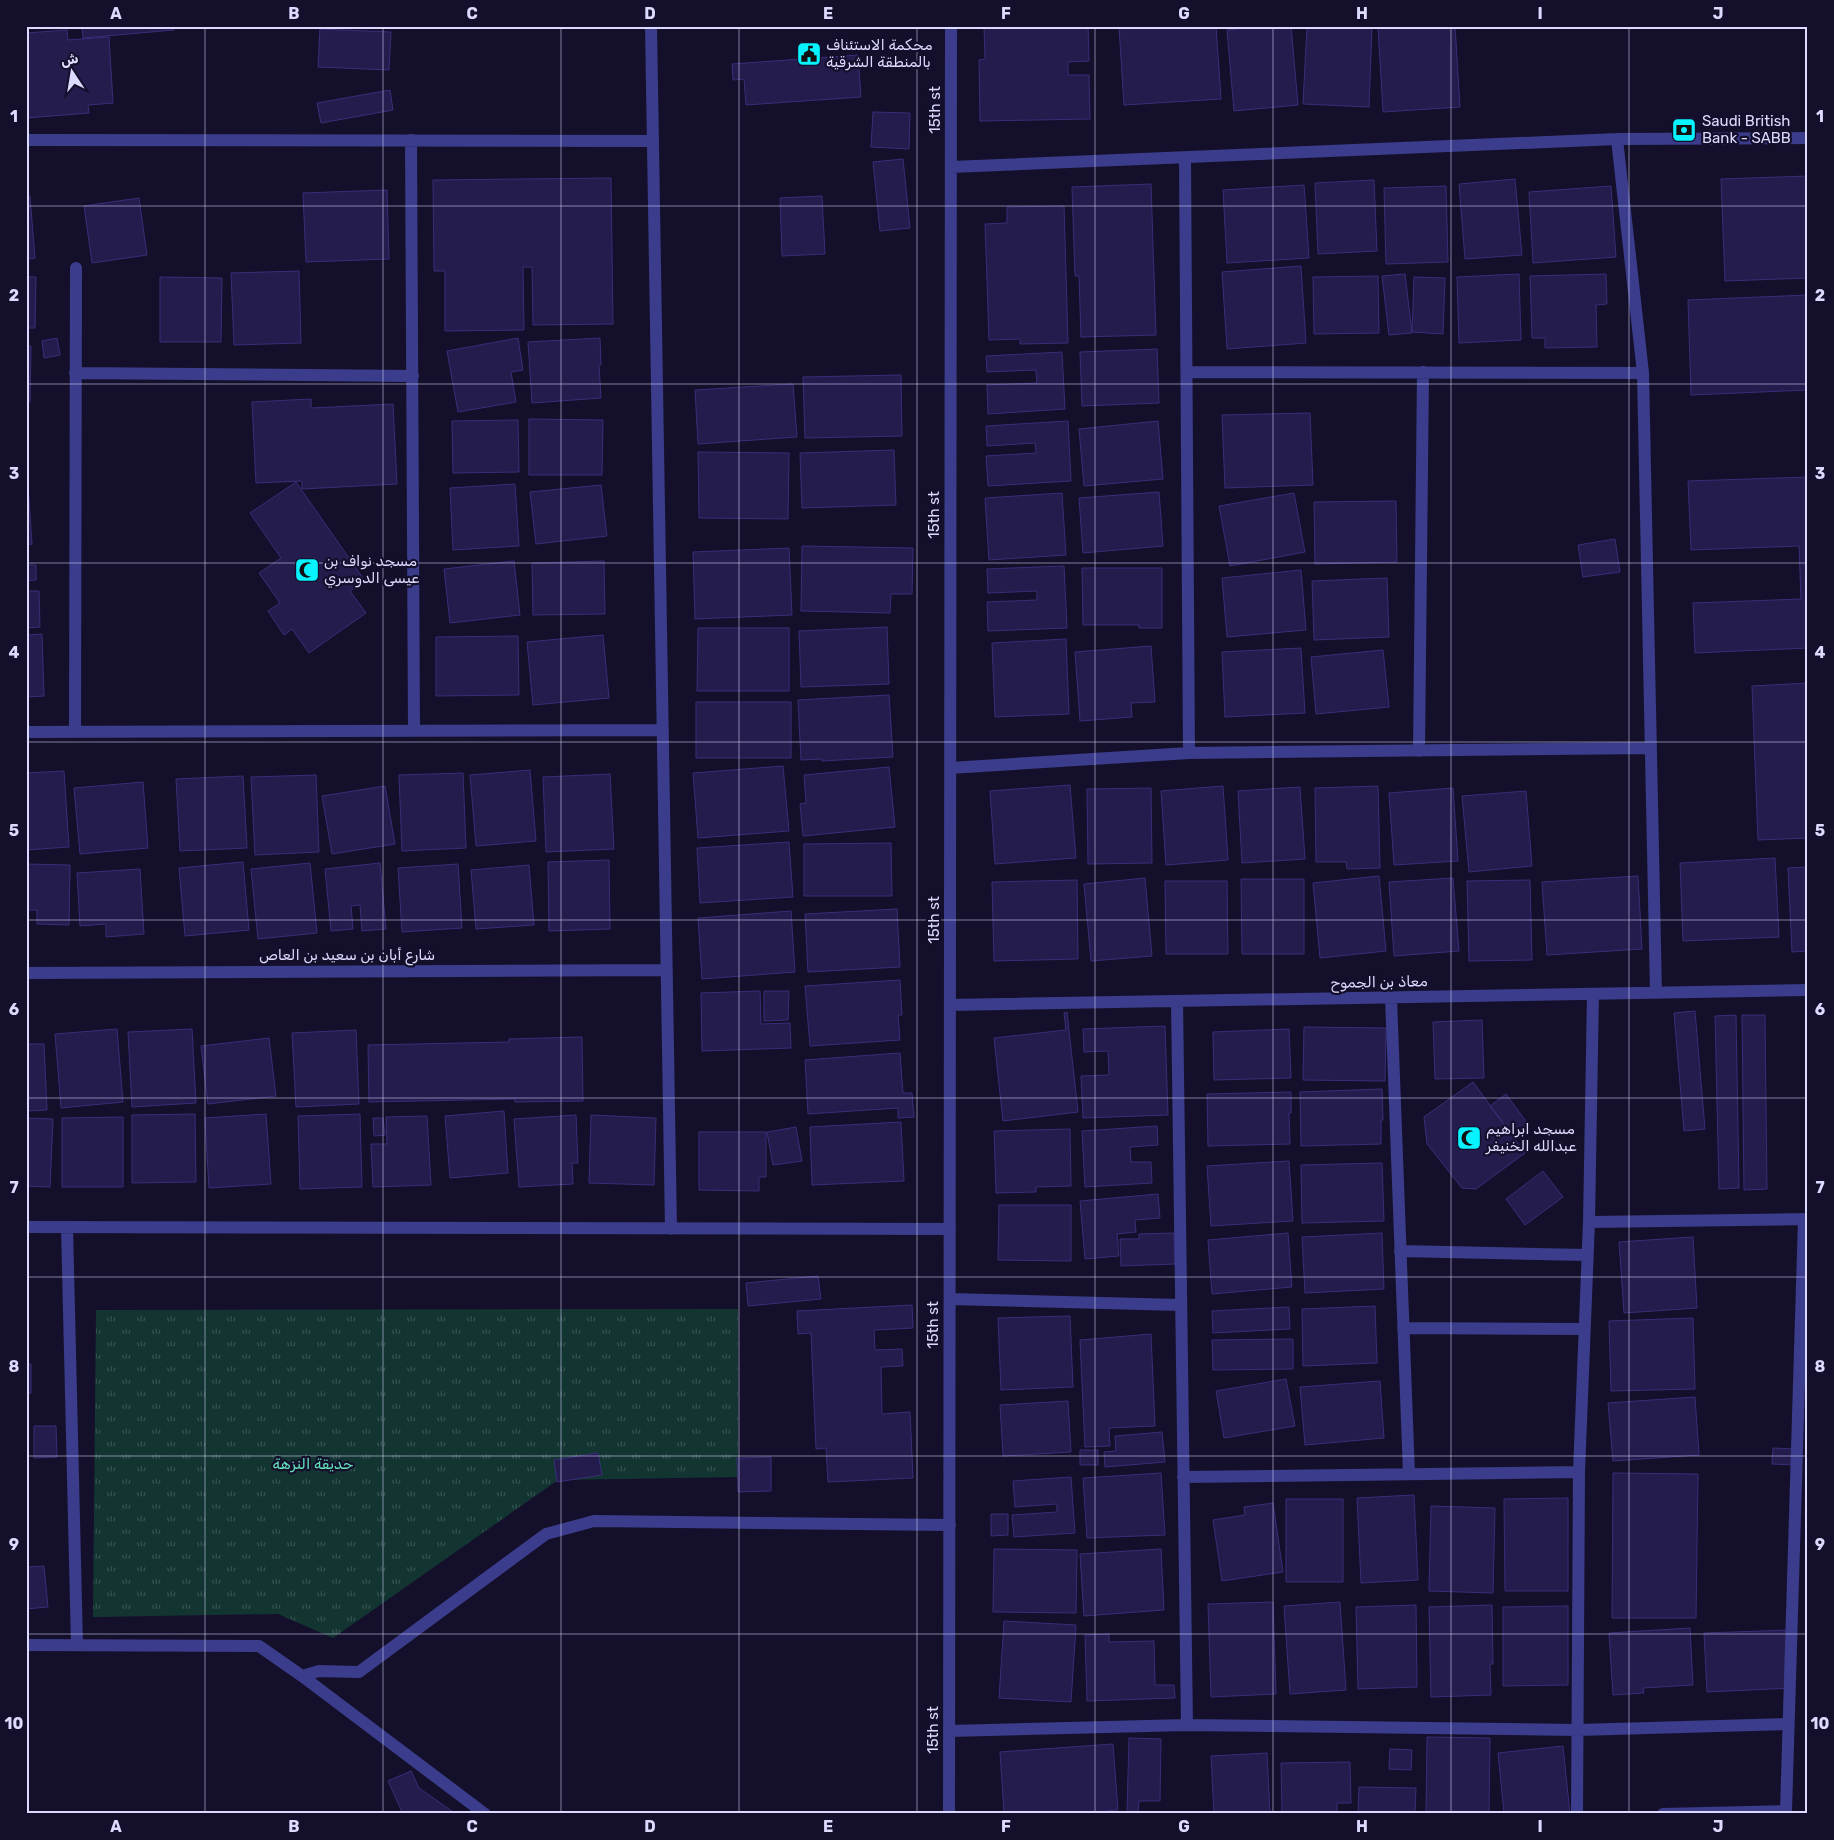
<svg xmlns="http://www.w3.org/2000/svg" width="1834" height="1840" font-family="Rubik,'Noto Sans Arabic',sans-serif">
	<defs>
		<pattern id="park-tufts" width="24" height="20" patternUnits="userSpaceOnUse" patternTransform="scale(1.25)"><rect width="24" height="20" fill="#133532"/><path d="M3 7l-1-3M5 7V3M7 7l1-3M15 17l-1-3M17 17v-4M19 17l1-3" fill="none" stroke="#355251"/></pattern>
	</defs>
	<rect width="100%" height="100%" fill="#14102b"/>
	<!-- park -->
	<path fill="url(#park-tufts)" d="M738,1309V1477L558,1480L333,1638L278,1614L93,1617L96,1310Z"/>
	<!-- building -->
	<path fill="#231c4c" stroke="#392e79" d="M82,26H173L174,30L83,38Z
		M984,26H1088L1089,61L1068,62V75H1089L1090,119L980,121L979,60L985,59Z
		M1216,26L1221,99L1124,105L1119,27Z
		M1265,26H1291L1298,105L1234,111L1227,30Z
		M1307,26H1372L1369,107L1303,104Z
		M1395,26H1455L1460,107L1383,112L1378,27Z
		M320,29L391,32L389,70L318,67Z
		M67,30L68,40L109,37L113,103L88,105L89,113L26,118V33Z
		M858,55L861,97L746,105L744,79L733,80L732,64Z
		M390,90L393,110L321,123L317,103Z
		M873,112L910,113L909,149L871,147Z
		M903,159L910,228L880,231L873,162Z
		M1808,176V278L1725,281L1721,179Z
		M611,178L613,324L533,325L532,267H523L524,330L445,331V271H434L433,180Z
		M1515,179L1522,255L1465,259L1459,184Z
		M1374,180L1377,251L1318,254L1315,183Z
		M1151,184L1156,335L1081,337L1079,276H1075L1072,187Z
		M1304,185L1309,258L1227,263L1223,190Z
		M1446,186L1448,262L1386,264L1384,188Z
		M1611,186L1616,257L1533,263L1529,192Z
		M387,190L389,259L306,262L303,193Z
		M26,196H30L35,258L26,259Z
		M822,196L825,254L782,256L780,198Z
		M139,198L147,255L92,263L84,206Z
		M1064,206L1068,343L1020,344V339L989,340L985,224L1007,223V207Z
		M1301,266L1306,343L1227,349L1222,272Z
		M299,271L301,343L234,345L231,273Z
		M1405,274L1412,333L1389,335L1382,276Z
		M1519,274L1521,340L1459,343L1457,277Z
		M1606,274L1607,304L1596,305L1597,347L1545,348V338H1532L1530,276Z
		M1378,276L1379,333L1314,334L1313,277Z
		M26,277H36L35,328H26Z
		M160,277L222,278L221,342H160Z
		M1414,277L1445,278L1443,334L1412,332Z
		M1808,295V390L1691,395L1688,300Z
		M57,338L60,355L44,358L42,341Z
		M518,338L523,370L511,372L516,402L458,412L447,351Z
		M600,338L601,365H599L601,398L532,403L528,342Z
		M26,346H31L30,402L26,401Z
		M1157,349L1159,403L1082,406L1080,352Z
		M1062,352L1065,409L988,414L987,385L1037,383L1036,370L987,372L986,356Z
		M901,375L902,436L805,438L803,377Z
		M793,384L797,437L698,444L695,390Z
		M311,399V408L393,404L397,484L302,489V481L256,483L252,402Z
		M1310,413L1313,485L1225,488L1222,415Z
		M529,419L603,420L602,475H529Z
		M518,420L519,472L453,473L452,421Z
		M1068,421L1071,481L988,486L986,456L1036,453L1035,443L987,446L986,426Z
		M1158,421L1163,479L1084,486L1079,429Z
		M894,450L896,505L802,508L800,453Z
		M698,452L789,453L788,519L699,518Z
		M1808,477V648L1695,653L1693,603L1801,599L1799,546L1691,550L1688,481Z
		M296,482L365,581L350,591L366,613L309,653L292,629L284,635L268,611L280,603L259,573L281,558L250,513Z
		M26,484H28L32,544L26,545Z
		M515,484L519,546L453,550L450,488Z
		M601,485L607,536L536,544L530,492Z
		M1159,492L1163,546L1083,553L1079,498Z
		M1062,493L1066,555L989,560L985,498Z
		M1294,493L1305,552L1230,566L1219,506Z
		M1396,501L1397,562L1315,564L1314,502Z
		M1615,539L1620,572L1583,577L1578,545Z
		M802,546L913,548L912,594H891L890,613L801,611Z
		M789,548L792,615L695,619L693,552Z
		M514,561L520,615L450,623L444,569Z
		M604,561L605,614L533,615L532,563Z
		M26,565H36V580L26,581Z
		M1064,566L1067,628L988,631L987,602L1037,600V591L988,593L987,569Z
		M1082,568H1162V628H1139V625H1083Z
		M1301,570L1306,630L1227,637L1222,578Z
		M1387,578L1389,637L1314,640L1312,581Z
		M26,591H39L40,627L26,628Z
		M887,627L889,684L801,687L799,631Z
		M698,628H789V691H697Z
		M42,634L44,696L26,697V635Z
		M603,635L609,698L533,705L527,642Z
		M518,636L519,695L436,696V637Z
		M1066,639L1069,714L995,717L992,643Z
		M1151,646L1155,702L1131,703L1132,717L1080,721L1075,652Z
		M1301,648L1305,713L1225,717L1222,652Z
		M1383,650L1389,707L1316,714L1311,657Z
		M1808,683V838L1758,840L1752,686Z
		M889,695L893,757L822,761V759L801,760L798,700Z
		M696,702H791V758H696Z
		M783,766L789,831L698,838L693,773Z
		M889,767L895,827L803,836L800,804L806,803L804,775Z
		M530,770L536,841L476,846L470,775Z
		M64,771L69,847L26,850V773Z
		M463,773L466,848L402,851L399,775Z
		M610,774L614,849L546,852L543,777Z
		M316,775L319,852L255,855L251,777Z
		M243,776L247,848L180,851L176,779Z
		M143,782L148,848L80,854L74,788Z
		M1070,785L1076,858L995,864L990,791Z
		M385,786L395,844L332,854L322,796Z
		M1223,786L1228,860L1166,865L1161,791Z
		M1378,786L1380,868L1347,869L1346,862H1316L1315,788Z
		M1300,787L1305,859L1242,863L1238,791Z
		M1151,788L1152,863L1088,864L1087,789Z
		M1453,788L1458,861L1394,865L1389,793Z
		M1526,791L1532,866L1469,872L1462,796Z
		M789,842L793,897L700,903L697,848Z
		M891,843L892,896H804V844Z
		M1775,858L1779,937L1683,941L1680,863Z
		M609,860L610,929L549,931L548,862Z
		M243,862L249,930L185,936L179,868Z
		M310,863L317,933L258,939L251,869Z
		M380,863L386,929L362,931L360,905L351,906L353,929L331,931L325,869Z
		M26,864L70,865L69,925L37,924V910H26Z
		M458,864L462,928L402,932L398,868Z
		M529,865L534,925L476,929L471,870Z
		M1808,867V951L1792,952L1788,868Z
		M140,869L144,934L106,937V924L80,926L77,873Z
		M1379,876L1386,951L1320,958L1313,883Z
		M1638,876L1642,949L1547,955L1542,882Z
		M1145,878L1152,956L1091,961L1084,884Z
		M1453,878L1459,951L1394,956L1389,882Z
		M1241,879H1304V954H1242Z
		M1077,880L1078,959L994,961L992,882Z
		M1530,880L1532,960L1469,961L1467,881Z
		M1165,881H1227L1228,954H1166Z
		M897,909L900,967L808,972L805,914Z
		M791,911L795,972L702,979L698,918Z
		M900,980L902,1015H898L900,1040L810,1046L805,986Z
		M760,991L761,1024L790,1023L791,1048L702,1051L701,993Z
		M764,991H789L788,1020L764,1021Z
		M1695,1011L1705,1129L1684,1131L1674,1013Z
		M1067,1012L1078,1112L1003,1121L994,1038L1066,1030L1064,1013Z
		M1736,1015L1739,1188L1719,1189L1715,1016Z
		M1742,1015H1765L1767,1189L1744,1190Z
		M1482,1020L1484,1078L1435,1079L1433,1022Z
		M1165,1026L1168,1115L1083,1118L1081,1076L1109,1075L1108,1051L1084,1052L1083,1029Z
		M1304,1027L1386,1028L1385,1081L1303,1080Z
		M117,1029L123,1102L61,1108L55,1034Z
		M192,1029L196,1103L132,1107L128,1032Z
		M1289,1029L1291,1078L1214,1080L1213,1032Z
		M356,1030L359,1104L296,1107L292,1033Z
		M582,1037L583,1101L515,1102V1099L369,1102L368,1045L509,1042V1039Z
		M269,1038L276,1096L208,1104L201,1046Z
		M26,1044H44L47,1110L26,1111Z
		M900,1053L903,1093H912L914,1117L898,1118V1108L808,1114L805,1060Z
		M1473,1082L1525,1153L1476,1189L1462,1188L1427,1144L1424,1117Z
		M1382,1089L1383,1120H1381V1144L1301,1146L1300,1092Z
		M1291,1092V1113H1289L1290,1144L1208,1146L1207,1094Z
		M1506,1094L1528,1124L1512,1135L1490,1106Z
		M504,1111L508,1173L450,1178L445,1116Z
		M195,1114L196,1182L132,1183V1115Z
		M266,1114L271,1184L209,1188L205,1118Z
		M360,1114L362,1187L300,1189L298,1116Z
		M576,1115L578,1163H572L573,1184L519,1187L514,1119Z
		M591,1115L656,1118L654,1185L589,1183Z
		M427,1116L431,1185L373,1187L371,1144H387L386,1117Z
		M123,1117V1187H62V1118Z
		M26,1118L53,1119L50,1187L26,1186Z
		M373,1118H383L385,1135L374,1136Z
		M901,1122L904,1181L812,1185L810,1127Z
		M1157,1126L1158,1145L1130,1147L1131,1162H1151L1152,1183L1085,1187L1082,1131Z
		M796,1127L802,1161L773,1165L767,1132Z
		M1070,1129L1071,1186L1036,1187V1192L996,1193L994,1131Z
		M699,1132H766V1177H759V1191L699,1190Z
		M1289,1161L1293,1221L1211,1226L1207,1166Z
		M1382,1163L1384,1221L1302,1223L1301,1165Z
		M1543,1171L1563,1197L1525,1225L1506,1199Z
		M1158,1194L1160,1218L1135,1220L1136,1232L1117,1234L1119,1256L1085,1259L1080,1201Z
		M999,1205H1071V1261L998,1260Z
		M1174,1233L1175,1264L1121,1266L1120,1239H1139V1234Z
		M1288,1233L1292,1287L1212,1294L1208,1240Z
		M1382,1233L1384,1289L1305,1293L1302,1237Z
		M1693,1237L1697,1308L1624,1313L1619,1242Z
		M818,1276L821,1299L748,1306L746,1283Z
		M912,1305L913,1328L874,1330L875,1350L902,1349L903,1366L881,1367L882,1414L910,1412L913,1478L828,1482L826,1448L816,1449L811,1333L798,1334L797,1311Z
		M1375,1306L1377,1363L1303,1366L1302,1309Z
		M1289,1307L1290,1329L1213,1333L1212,1311Z
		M1070,1316L1073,1387L1001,1390L998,1318Z
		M1693,1318L1695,1389L1611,1391L1609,1321Z
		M1151,1334L1155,1426L1109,1428L1110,1446L1085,1447L1080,1340Z
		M1293,1339V1369L1213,1370L1212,1340Z
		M26,1364H31V1393H26Z
		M1286,1379L1295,1426L1224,1438L1216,1391Z
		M1380,1381L1384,1438L1305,1445L1300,1387Z
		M1695,1397L1699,1455L1613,1461L1608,1403Z
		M1068,1401L1071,1452L1003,1456L1000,1405Z
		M34,1426H56L57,1457L34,1458Z
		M1162,1432L1165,1462L1105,1467L1104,1452L1116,1451L1115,1436Z
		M1773,1448L1795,1449V1465L1772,1464Z
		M1080,1450H1098V1465H1080Z
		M598,1453L602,1475L557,1482L554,1460Z
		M771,1457V1491L738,1492L737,1458Z
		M1161,1473L1165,1535L1087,1538L1083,1478Z
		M1613,1473L1698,1474L1696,1618H1612Z
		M1071,1477L1075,1533L1014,1537L1012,1515L1057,1512V1504L1015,1507L1013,1481Z
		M1414,1495L1418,1580L1361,1583L1357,1498Z
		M1568,1498V1591H1505L1504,1499Z
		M1286,1499H1343V1582H1286Z
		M1273,1503L1283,1572L1222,1581L1213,1520L1245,1515L1244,1507Z
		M1431,1506L1495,1508L1493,1593L1429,1591Z
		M991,1514H1008V1535L991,1536Z
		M994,1549L1077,1550L1076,1613L993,1612Z
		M1161,1549L1164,1610L1084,1616L1080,1554Z
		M44,1566L48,1607L26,1609V1567Z
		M1273,1602L1276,1694L1211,1697L1208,1604Z
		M1340,1602L1346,1690L1290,1694L1284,1606Z
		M1416,1605L1417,1687L1358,1689L1356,1607Z
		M1492,1605L1493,1664H1490L1491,1695L1431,1697L1429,1607Z
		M1568,1606V1685L1503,1686V1607Z
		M1004,1621L1076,1625L1071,1702L999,1698Z
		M1690,1628L1693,1685L1643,1688L1644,1693L1613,1695L1609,1633Z
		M1791,1630L1793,1688L1707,1692L1704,1633Z
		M1109,1634V1642L1154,1641L1155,1685H1174L1175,1698L1087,1701L1085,1635Z
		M1427,1737L1490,1738L1489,1814H1426Z
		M1129,1738L1161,1739L1160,1801H1139L1138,1814H1127Z
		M1113,1744L1118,1810L1076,1814H1004L1000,1752Z
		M1563,1746L1570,1814H1504L1498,1753Z
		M1390,1749L1412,1750L1411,1770L1389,1769Z
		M1267,1753L1270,1814H1214L1211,1756Z
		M1350,1762L1351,1803H1337V1814H1282L1281,1763Z
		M411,1771L419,1788L456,1814H403L388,1781Z
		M1359,1787L1416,1788L1415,1814H1358Z"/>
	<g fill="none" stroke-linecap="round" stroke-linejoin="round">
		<!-- minor -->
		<path stroke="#3b3c8b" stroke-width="12" d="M651,26L671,1229
			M1617,139L1643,373L1656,993
			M26,140L653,141
			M411,140L414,731
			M1185,158L1189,753
			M951,167L1617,139L1808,138
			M1187,372L1643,373
			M75,373L413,376
			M26,732L663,730
			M75,732L76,268
			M1419,751L1423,372
			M950,768L1189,753L1651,748
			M26,973L667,970
			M1391,998L1409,1474
			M1177,1001L1187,1725
			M950,1005L1808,990
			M1589,1222L1808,1219
			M26,1227L950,1229
			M67,1227L77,1645
			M1400,1251L1587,1255
			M950,1299L1181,1305
			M1403,1328L1584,1329
			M1183,1477L1579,1472
			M26,1645L259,1646L302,1676L485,1814
			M302,1676L319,1671L359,1672L546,1534L594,1521L950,1525
			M949,1731L1187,1725L1578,1730L1788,1724
			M949,1814L951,26
			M1577,1814L1579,1472L1589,1222L1593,994
			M1663,1814L1786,1811L1804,1219"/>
	</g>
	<!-- grid -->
	<path fill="none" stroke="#dddaff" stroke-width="1" stroke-opacity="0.55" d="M205,26V1814M383,26V1814M561,26V1814M739,26V1814M917,26V1814M1095,26V1814M1273,26V1814M1451,26V1814M1629,26V1814M26,206H1808M26,384H1808M26,563H1808M26,742H1808M26,920H1808M26,1098H1808M26,1277H1808M26,1456H1808M26,1634H1808"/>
	<!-- icons -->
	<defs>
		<symbol id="civic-square" viewBox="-11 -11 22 22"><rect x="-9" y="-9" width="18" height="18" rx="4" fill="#06f3ff" stroke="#14102b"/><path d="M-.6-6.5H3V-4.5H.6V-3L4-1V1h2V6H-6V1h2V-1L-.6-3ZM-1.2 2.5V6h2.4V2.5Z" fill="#111"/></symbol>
		<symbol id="bank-square" viewBox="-11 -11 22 22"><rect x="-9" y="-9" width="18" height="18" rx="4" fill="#06f3ff" stroke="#14102b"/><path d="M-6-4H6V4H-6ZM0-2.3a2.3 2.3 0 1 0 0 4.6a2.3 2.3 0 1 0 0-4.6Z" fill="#111"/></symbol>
		<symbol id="mosque-square" viewBox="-11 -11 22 22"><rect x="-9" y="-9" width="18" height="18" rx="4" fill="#06f3ff" stroke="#14102b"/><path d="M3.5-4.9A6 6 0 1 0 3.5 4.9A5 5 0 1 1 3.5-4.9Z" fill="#111"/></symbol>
	</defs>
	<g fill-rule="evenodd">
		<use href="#civic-square" x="795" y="40" width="28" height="28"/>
		<use href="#bank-square" x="1670" y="116" width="28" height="28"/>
		<use href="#mosque-square" x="293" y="556" width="28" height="28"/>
		<use href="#mosque-square" x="1455" y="1124" width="28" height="28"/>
	</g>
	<g text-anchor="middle" stroke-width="4.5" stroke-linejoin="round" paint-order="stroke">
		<!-- poi labels -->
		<g font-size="15" fill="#dddaff" stroke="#14102b" text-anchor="start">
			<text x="826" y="50">محكمة الاستئناف<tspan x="826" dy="17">بالمنطقة الشرقية</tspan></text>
			<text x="1702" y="126">Saudi British<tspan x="1702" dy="17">Bank - SABB</tspan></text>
			<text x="324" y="566">مسجد نواف بن<tspan x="324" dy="17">عيسى الدوسري</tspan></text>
			<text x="1486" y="1134">مسجد ابراهيم<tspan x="1486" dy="17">عبدالله الخنيفر</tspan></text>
		</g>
		<!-- street labels -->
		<g font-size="15" fill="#dddaff" stroke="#14102b">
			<text transform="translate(935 110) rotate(-90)" y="5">15th st</text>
			<text transform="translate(934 515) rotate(-90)" y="5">15th st</text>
			<text transform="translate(934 920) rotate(-90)" y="5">15th st</text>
			<text x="347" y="960">شارع أبان بن سعيد بن العاص</text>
			<text transform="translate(1379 982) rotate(-1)" y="5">معاذ بن الجموح</text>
			<text transform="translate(933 1325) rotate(-90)" y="5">15th st</text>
			<text transform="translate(933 1730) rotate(-90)" y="5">15th st</text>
		</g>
		<!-- park labels -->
		<g font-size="15" fill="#62e3bc" stroke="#14102b">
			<text x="313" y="1469">حديقة النزهة</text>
		</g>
	</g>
	<!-- border -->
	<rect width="1834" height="1840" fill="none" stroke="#14102b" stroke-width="55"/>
	<!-- north arrow -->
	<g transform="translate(72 72) rotate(348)" stroke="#14102b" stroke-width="4" paint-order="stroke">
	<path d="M0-4L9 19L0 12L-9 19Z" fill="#dddaff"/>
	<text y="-8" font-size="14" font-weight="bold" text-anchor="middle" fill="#dddaff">ش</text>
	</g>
	<rect x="28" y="28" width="1778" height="1784" fill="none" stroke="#dddaff" stroke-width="2"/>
	<g font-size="16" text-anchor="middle" font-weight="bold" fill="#dddaff">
		<text x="116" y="19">A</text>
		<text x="294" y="19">B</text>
		<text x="472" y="19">C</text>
		<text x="650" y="19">D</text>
		<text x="828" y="19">E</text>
		<text x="1006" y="19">F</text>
		<text x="1184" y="19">G</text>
		<text x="1362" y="19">H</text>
		<text x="1540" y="19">I</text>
		<text x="1718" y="19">J</text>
		<text x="14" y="122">1</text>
		<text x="1820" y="122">1</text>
		<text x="14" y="301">2</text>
		<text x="1820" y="301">2</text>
		<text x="14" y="479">3</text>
		<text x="1820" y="479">3</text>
		<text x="14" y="658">4</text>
		<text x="1820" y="658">4</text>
		<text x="14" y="836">5</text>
		<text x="1820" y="836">5</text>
		<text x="14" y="1015">6</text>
		<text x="1820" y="1015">6</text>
		<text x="14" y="1193">7</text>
		<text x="1820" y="1193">7</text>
		<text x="14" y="1372">8</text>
		<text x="1820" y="1372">8</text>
		<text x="14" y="1550">9</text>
		<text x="1820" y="1550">9</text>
		<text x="14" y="1729">10</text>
		<text x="1820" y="1729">10</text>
		<text x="116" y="1832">A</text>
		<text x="294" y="1832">B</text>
		<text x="472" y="1832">C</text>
		<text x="650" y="1832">D</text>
		<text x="828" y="1832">E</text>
		<text x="1006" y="1832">F</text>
		<text x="1184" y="1832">G</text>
		<text x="1362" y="1832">H</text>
		<text x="1540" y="1832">I</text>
		<text x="1718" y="1832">J</text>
	</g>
</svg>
